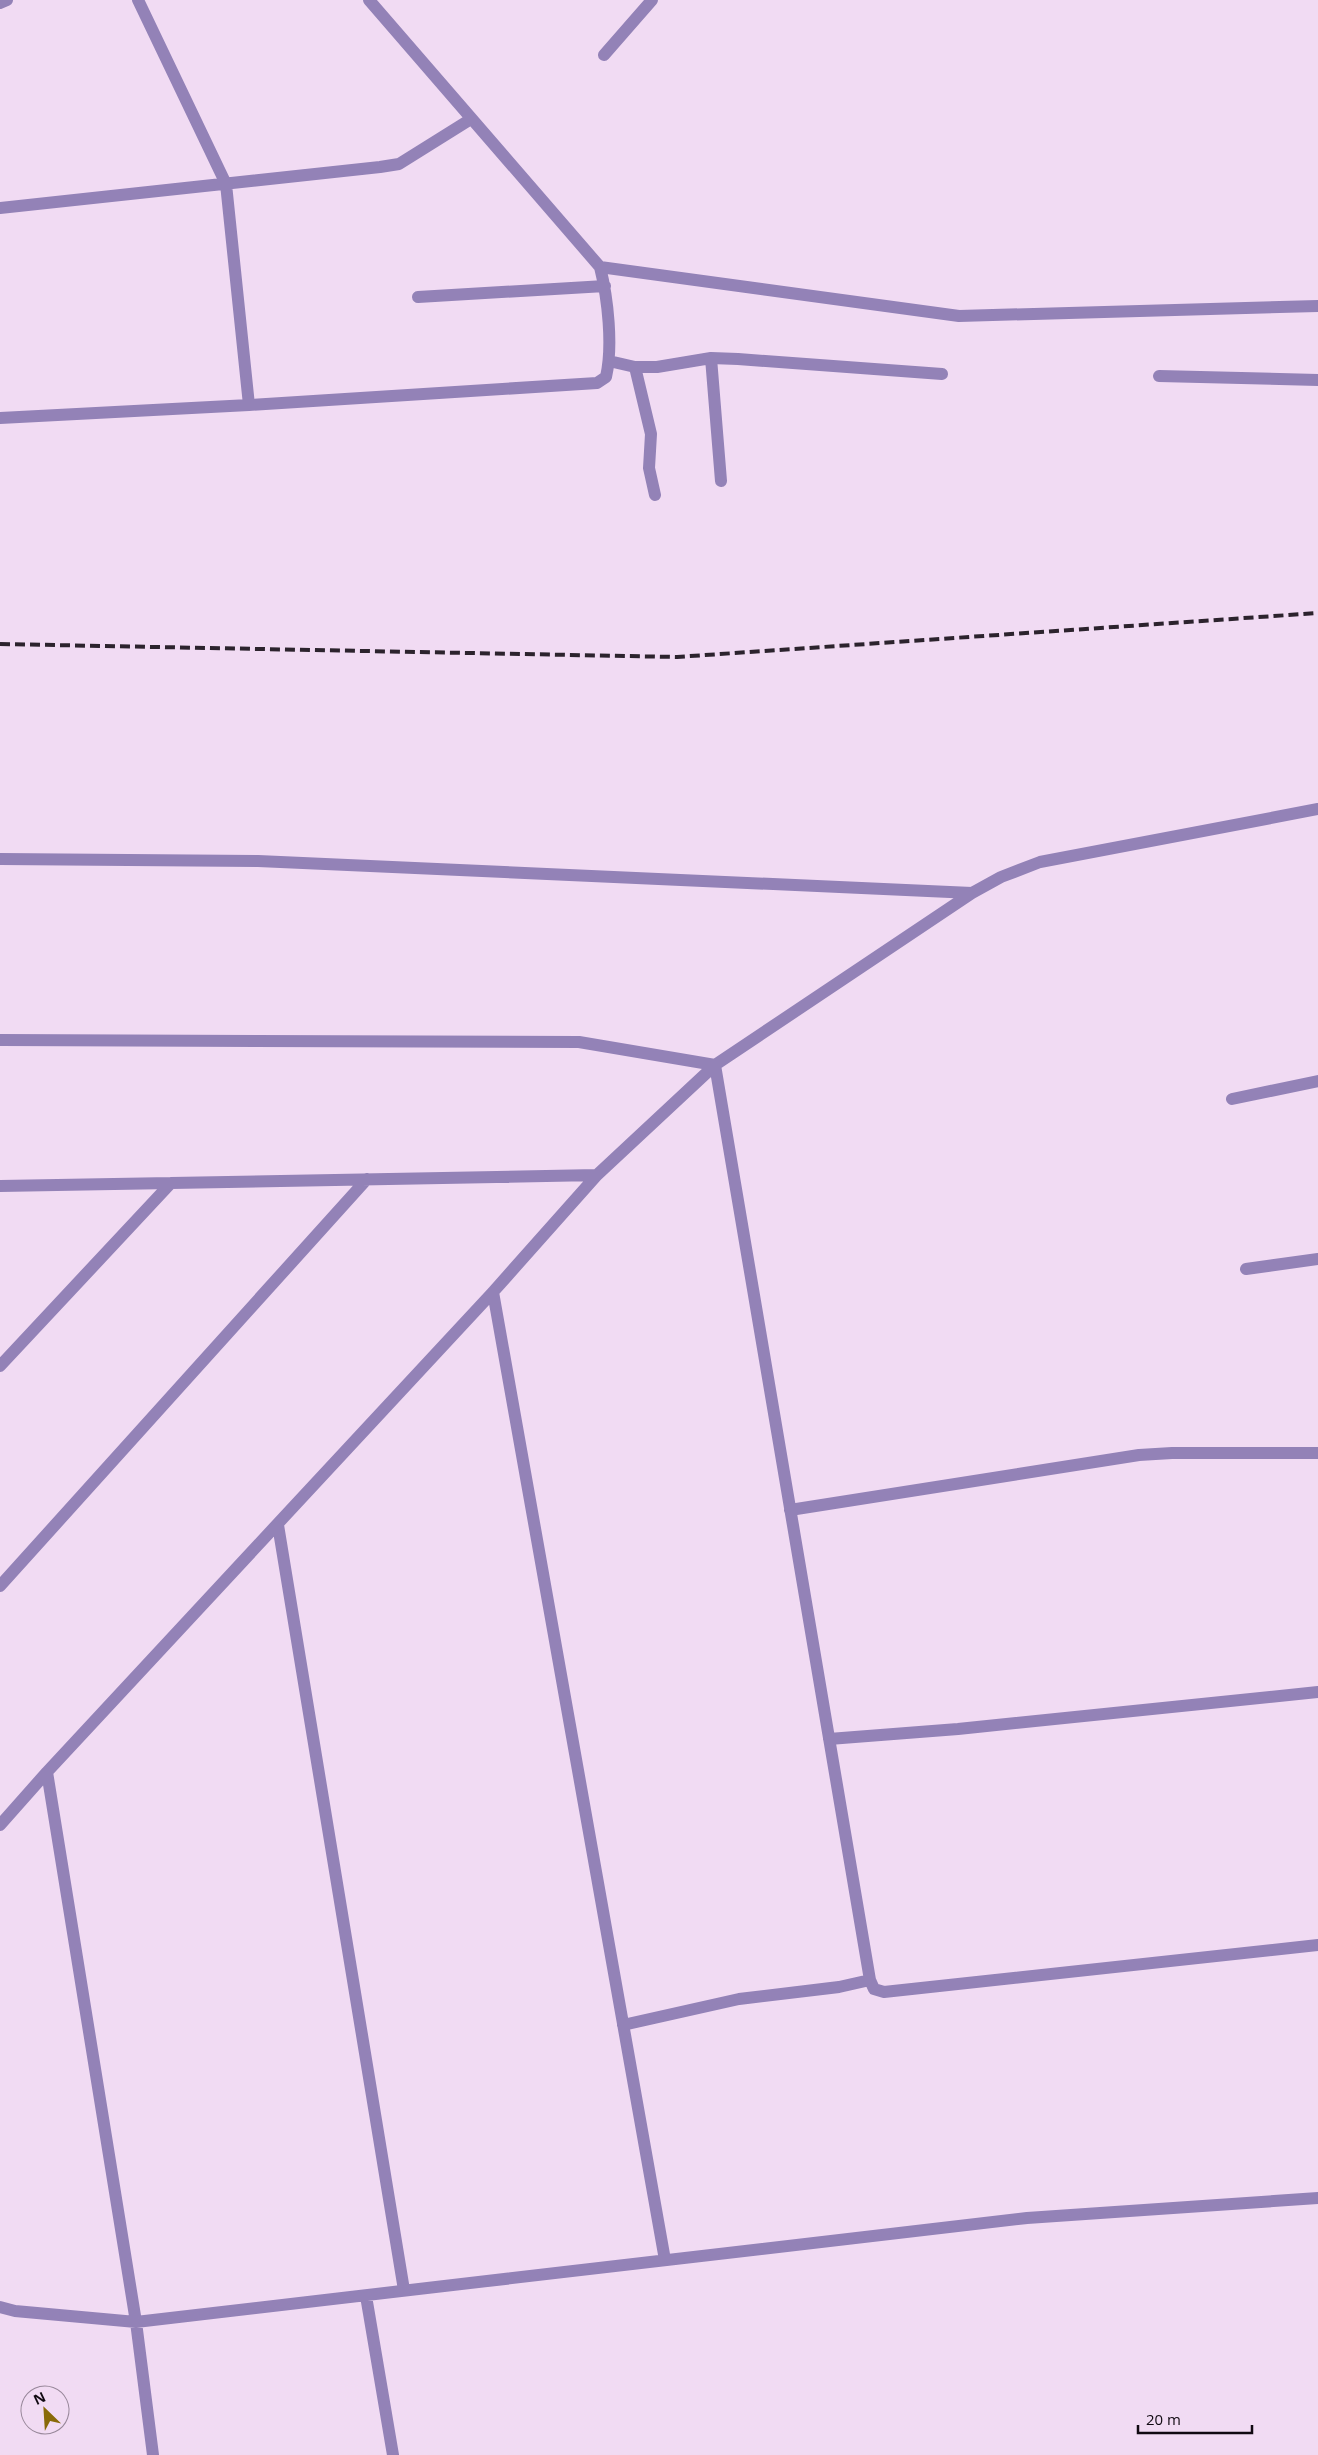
<svg xmlns="http://www.w3.org/2000/svg" width="1318" height="2455" font-family="'Open Sans',sans-serif">
	<rect width="100%" height="100%" fill="#f1dbf3"/>
	<g fill="none" stroke-linecap="round" stroke-linejoin="round">
		<!-- lane -->
		<path stroke="#9382b7" stroke-width="12" d="M604,55L652,0"/>
		<!-- street -->
		<path stroke="#9382b7" stroke-width="12" d="M138,0L226,184L249,405
			M369,0L600,267L959,316L1318,306
			M0,3L7,0
			M0,208L380,167L399,164L471,119
			M418,297L605,286
			M711,358L721,481
			M609,361L635,367H657L711,358L738,359L942,374
			M635,367L651,434L649,468L655,495
			M1159,376L1318,380
			M0,418L249,405L597,383L606,377C613,346 608,299 600,267
			M0,859L258,861L972,893
			M0,1040L579,1042L715,1065L870,1980L874,1989L884,1992L1318,1945
			M1232,1099L1318,1081
			M0,1186L171,1183
			M1246,1269L1318,1259
			M493,1292L665,2260
			M0,1366L171,1183L597,1175
			M790,1510L1139,1455L1172,1453H1318
			M278,1525L404,2290
			M0,1586L367,1179
			M829,1739L958,1729L1318,1692
			M47,1772L136,2322L153,2455
			M0,1825L47,1772L493,1292L597,1175L715,1065L972,893L1001,877L1040,862L1318,809
			M623,2025L739,1999L839,1987L870,1980
			M366,2296L393,2455
			M0,2307L15,2311L136,2322L1027,2218L1318,2198"/>
		<!-- rail -->
		<path stroke="#2c232d" stroke-width="4" stroke-dasharray="10 5" stroke-linecap="butt" d="M0,644L677,657L1318,613"/>
	</g>
	<!-- north arrow -->
	<g transform="translate(45 2410) rotate(335)"><circle r="24" fill="#f1dbf3" stroke="#978799"/>
	<path d="M0-4L9 19L0 12L-9 19Z" fill="#896a09"/>
	<text y="-8" font-size="14" font-weight="bold" text-anchor="middle" fill="#100911">N</text>
	</g>
	<!-- scale -->
	<path d="M1138 2425v8h114v-8" fill="none" stroke="#100911" stroke-width="2.5"/>
	<text x="1146" y="2425" font-size="15" fill="#100911" stroke="#f1dbf3" stroke-width="4" paint-order="stroke">20 m</text>
</svg>
